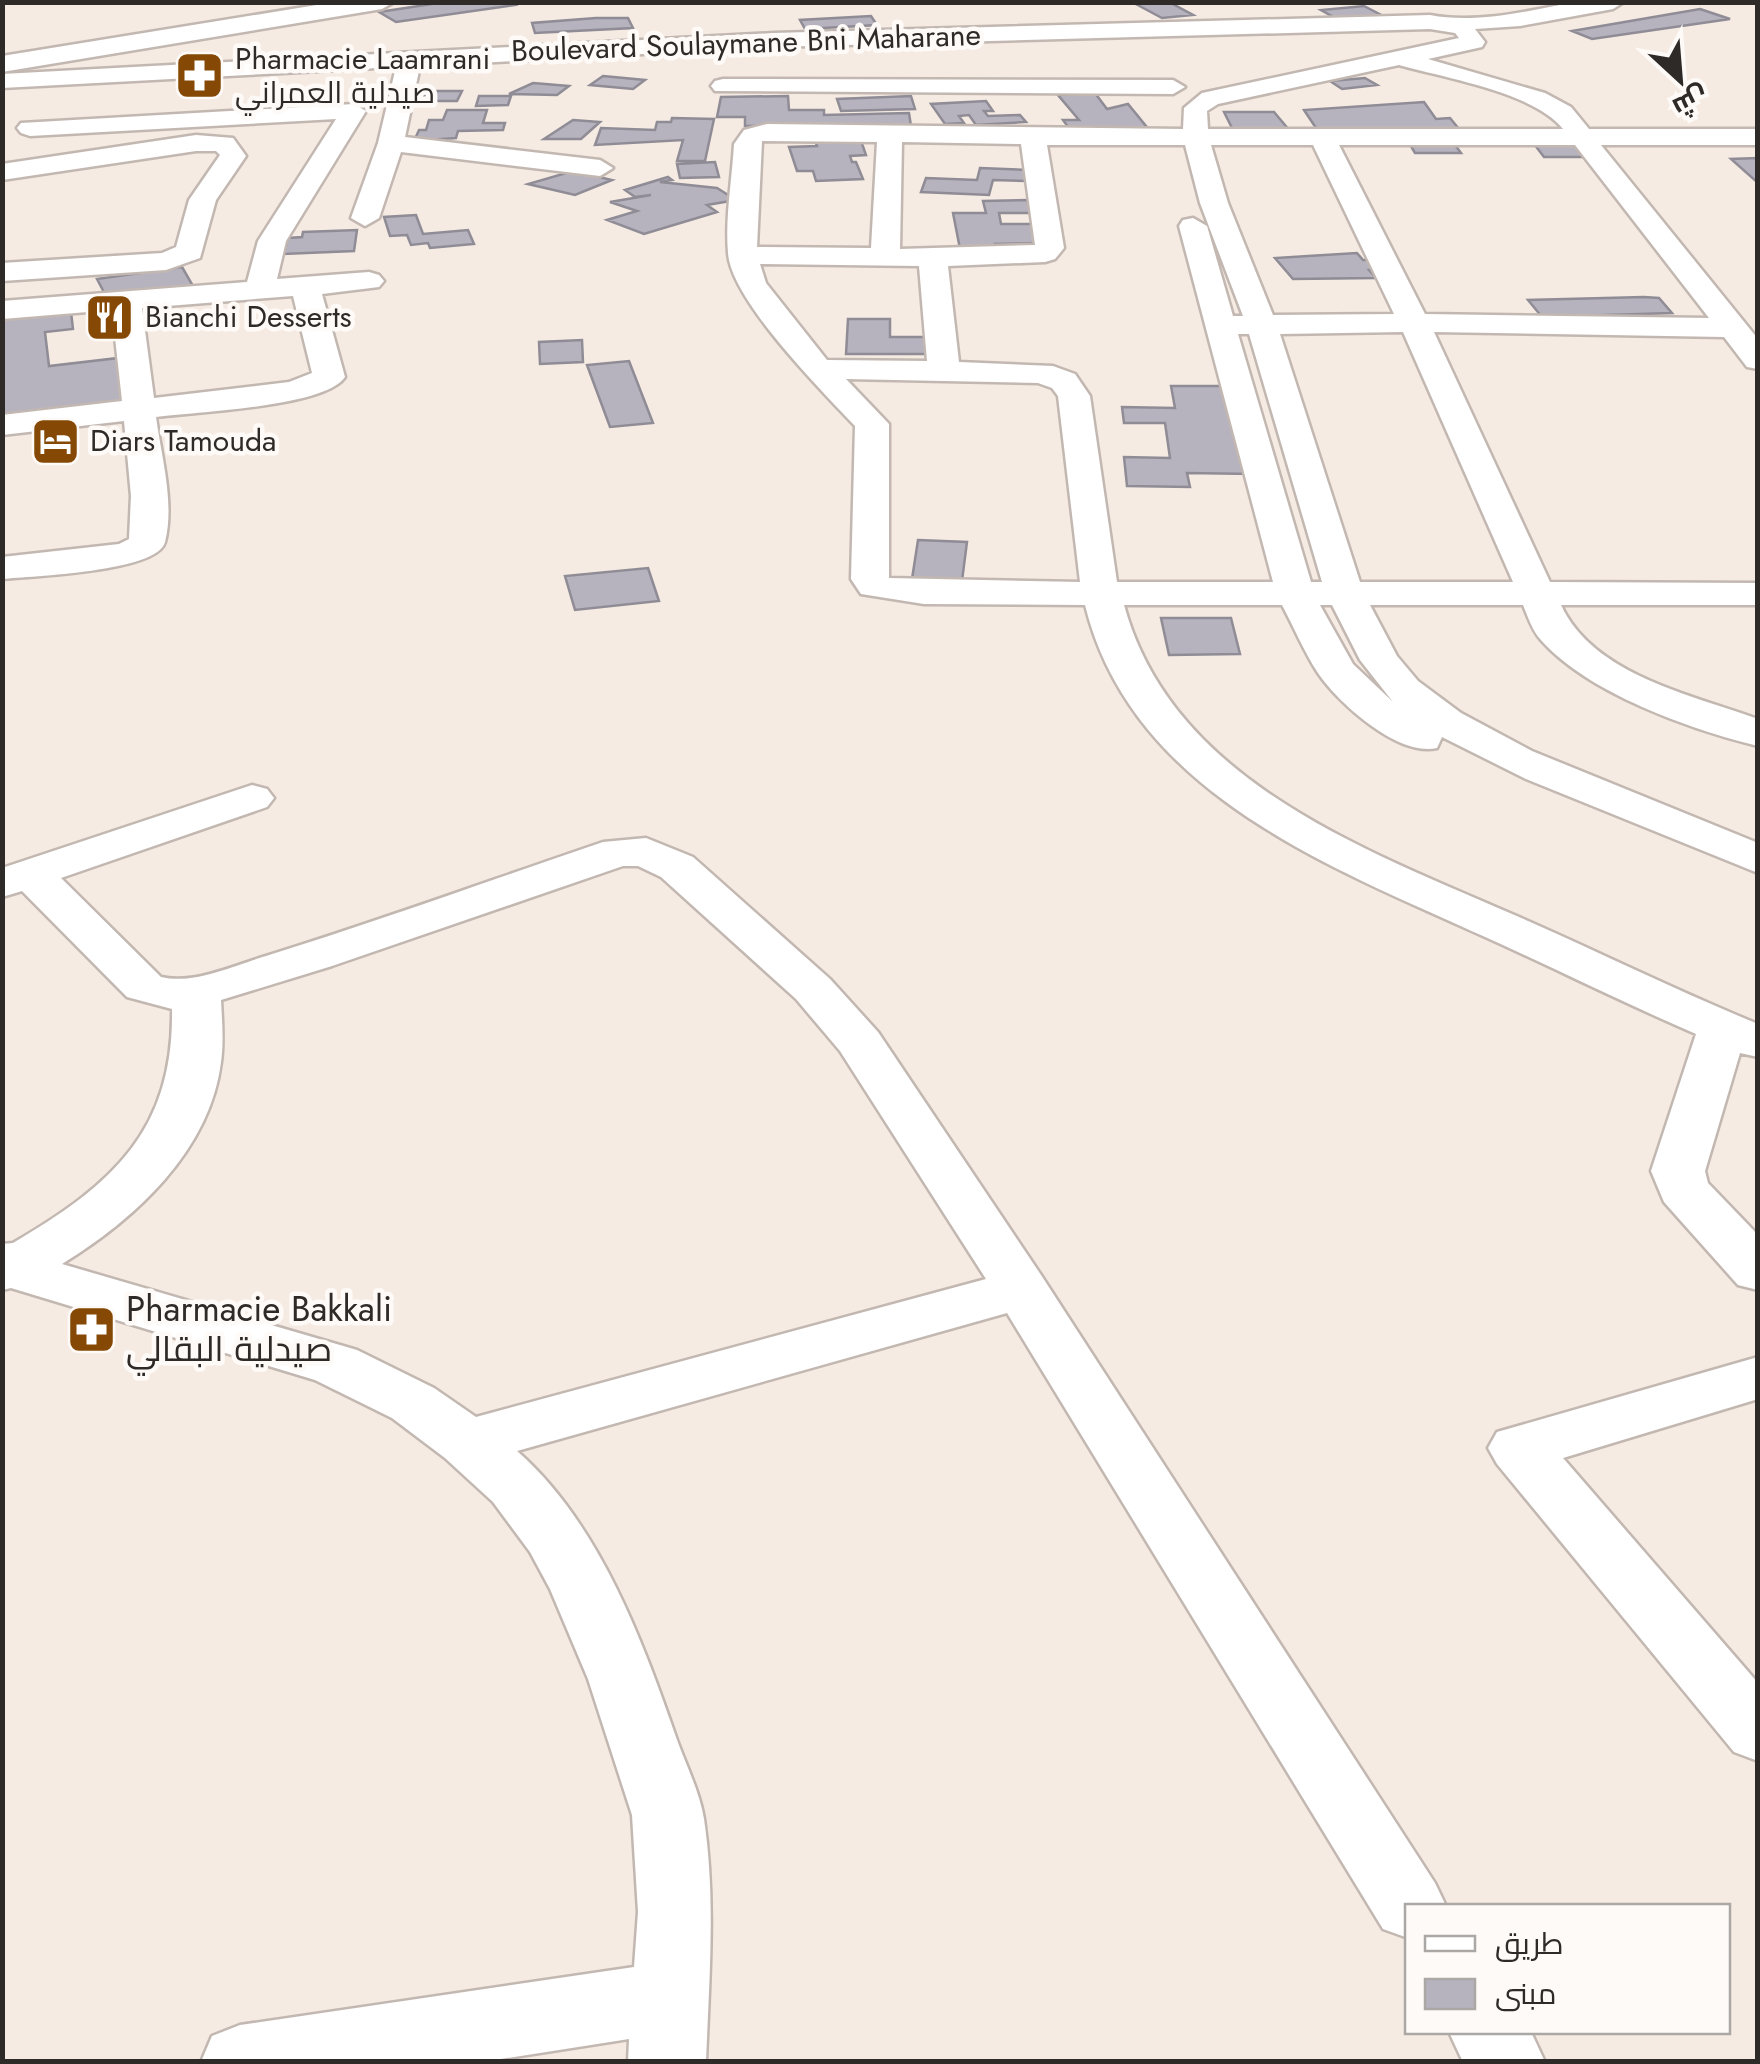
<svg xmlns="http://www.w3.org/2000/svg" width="1760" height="2064" font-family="Jost,Cairo,sans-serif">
	<rect width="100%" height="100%" fill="#f6ebe3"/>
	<!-- building -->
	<path fill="#b6b2be" stroke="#8f8c96" stroke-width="2.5" d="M445,2H510L515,5L396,22L379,12Z
		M1132,2H1169L1193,15L1162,18Z
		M1364,6L1387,18L1339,20L1321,10Z
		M1700,9L1730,19L1592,39L1572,31Z
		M871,16L877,25L805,29L800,20Z
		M596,18H628L633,28L535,33L532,23Z
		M603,76L645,80L633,89L590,85Z
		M1365,78L1377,85L1342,89L1330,81Z
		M533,83L569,86L557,95L509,94Z
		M426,91H462L457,101H421Z
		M1095,93L1107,109L1128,104L1150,131L1074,135L1063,120H1079L1058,95Z
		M479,96H511L508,105L476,106Z
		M788,96L789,110H824V115L909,113L911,126L874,130L873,125L745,126V117H717L721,97Z
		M911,96L915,109L841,111L837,99Z
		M986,101L993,111H984L988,116L1020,115L1026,122L976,125L969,115L959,116L964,123L945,124L931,104Z
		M1424,102L1436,119L1450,118L1459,129L1318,131L1304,110Z
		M447,110H487L483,123H505L503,130L458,131L456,138L414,141L419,130H426L429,120H443Z
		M1224,112H1274L1290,131L1234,132Z
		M672,118L714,119L705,161H677L683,140L595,145L601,128L655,130L657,122H671Z
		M573,120L600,122L581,139H544Z
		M859,135L866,155L850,156L852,162H856L863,179L816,181L813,171H797L789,147L817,146L814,137Z
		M1406,138H1450L1461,153H1415Z
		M1531,140H1579L1592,157H1544Z
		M1758,158V183L1731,159Z
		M715,162L719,177L680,178L677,164Z
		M980,168L1030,170L1027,181L993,180L989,195L921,192L926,178L977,180Z
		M573,171L612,180L575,195L528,184Z
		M668,177L672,180L660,182L717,188L736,200L707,205L717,212L644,234L607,220L637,211L610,202L651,195L635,197L625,190Z
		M1027,200L1031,213H999L1001,224H1031L1036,243L995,244L997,253L961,254L953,213H986L983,201Z
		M416,215L423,234L468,230L474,244L430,248L428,243L411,245L407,235L390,236L384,217Z
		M357,230L354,251L284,254L288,238L302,237L303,232Z
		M1357,253L1363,260H1376L1384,269L1369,270L1376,278L1293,279L1275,258Z
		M182,267L193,286L107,298L97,279Z
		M1644,297L1659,298L1672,313L1542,317L1528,300Z
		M71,312L73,329L45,332L49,366L127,357L133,393L121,394L122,403L2,416V320Z
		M848,319H890V337H926V354H846Z
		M582,340L583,362L540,364L539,342Z
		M629,361L653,423L610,427L587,365Z
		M1171,386H1224L1253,474L1187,473L1190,487L1127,486L1124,457L1170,458L1165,423H1124L1122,407L1175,408Z
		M918,540L967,542L962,581L912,579Z
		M648,568L659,601L575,610L565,576Z
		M1161,618H1231L1240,654L1169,655Z"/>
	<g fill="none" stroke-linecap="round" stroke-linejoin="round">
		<defs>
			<path id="minor" d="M1574,2H1624L1613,9L1520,26L1475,29L1485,42L1482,47L1428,59L1545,93L1571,107L1589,129H1758V145H1601L1758,339V369L1747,367L1724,337L1434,332L1550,582L1758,583V605H1561C1593,675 1692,695 1758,719V746C1689,729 1588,693 1541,640C1532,630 1528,617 1523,605H1370L1397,656L1418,681L1461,713L1532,751L1758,843V873L1526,779L1442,737L1437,748C1399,757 1339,704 1318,673C1304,652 1294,627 1282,605H1124C1173,785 1374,853 1528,921C1605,955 1680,992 1758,1024V1057L1740,1053L1705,1171L1708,1183L1758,1235V1290L1738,1285L1664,1202L1651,1171L1696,1034C1624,1003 1554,968 1483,936C1326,865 1131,791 1085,605L924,604L861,594L851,579L855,426C822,391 731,300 728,253C725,218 732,179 734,144L744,130L767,124L1183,129L1184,108L1202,93L1459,38L1455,33L1430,29L774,47L420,66L405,137L600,160L613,168L600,176L401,152L379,218L365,226L351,218L378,143L396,67L2,88V74L774,33L1430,15C1476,24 1529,11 1574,2ZM1399,65C1444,78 1534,92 1563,129H1208L1207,111L1218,104ZM762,141L877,142L871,248L757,247ZM902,142L1021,144L1035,245L900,249ZM1047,145H1185L1200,203L1243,316H1233L1207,226L1193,218L1183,220L1179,226L1273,582H1117L1090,396L1075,374L1053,366L959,362L948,266L1045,262L1055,259L1064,248ZM1211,145H1313L1394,314L1273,315L1228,203ZM1339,145H1575L1709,318L1425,314ZM760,264L919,266L927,361L827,360L766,283ZM1403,332L1513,582H1360L1280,334ZM1238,334H1249L1322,582H1311ZM846,379L1038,383L1052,388L1058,396L1080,582L889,578V424ZM1320,605H1332L1360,660L1393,702L1353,664Z
				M723,79L1173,80L1185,87L1173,94L715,91L711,86L715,81Z
				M354,104L366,111L286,241L277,279L369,272L379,275L384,281L379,287L322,294L345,377C325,407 195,412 156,417C161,455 175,503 165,542C158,572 31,576 2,579V557L119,544L129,539L131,496L124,421L2,435V415L122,401L112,310L2,319V301L247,282L258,241L336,119L30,136L21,133L17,128L21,123ZM293,296L312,373L289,382L154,398L142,308Z
				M196,135L233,138L246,156L216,200L200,258L166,270L2,281V263L162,253L176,247L189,200L220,155L216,151H196L2,180V164Z
				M252,785L267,789L274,798L267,807L61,878L161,977C194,985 235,965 266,956C379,921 491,880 603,842L646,838L693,857L830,979L878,1032L1041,1275L1435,1883L1446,1906H1408V1938L1383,1929L1007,1313L517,1451C599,1523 642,1639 677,1740C686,1765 700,1793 704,1819C716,1900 709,1981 706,2062H628L629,2039L482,2062H201L212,2036L240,2025L634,1967L638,1912L632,1815L588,1679L550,1589L530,1552L493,1502L445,1458L392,1418L315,1380L11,1288L2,1290V1244L13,1243C112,1185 174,1131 172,1009L127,997L22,891L2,897V868ZM623,866H638L661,877L796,999L840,1051L986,1279L476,1417L434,1388L357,1350L62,1264C134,1220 210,1151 221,1062C224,1042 222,1021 221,1000L332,966Z
				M1758,1357V1399L1563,1458L1758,1683V1761L1734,1752L1497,1464L1488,1448L1497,1432Z
				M1449,2032H1531L1545,2062H1463Z"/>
			<path id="highway" d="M335,2H394L382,9L2,72V56Z"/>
		</defs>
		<!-- minor casing -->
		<use href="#minor" stroke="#c3b8b1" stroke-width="5"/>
		<!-- highway casing -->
		<use href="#highway" stroke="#c3b8b1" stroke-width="5"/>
		<!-- minor -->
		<use href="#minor" fill="#fff" fill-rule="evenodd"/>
		<!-- highway -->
		<use href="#highway" fill="#fff" fill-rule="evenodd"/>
	</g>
	<!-- icons -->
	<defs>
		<symbol id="pharmacy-square" viewBox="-11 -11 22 22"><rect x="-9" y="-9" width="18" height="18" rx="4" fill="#854805" stroke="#fefaf7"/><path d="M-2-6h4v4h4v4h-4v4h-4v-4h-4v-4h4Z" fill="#fff"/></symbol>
		<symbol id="restaurant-square" viewBox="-11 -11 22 22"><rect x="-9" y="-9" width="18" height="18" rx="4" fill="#854805" stroke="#fefaf7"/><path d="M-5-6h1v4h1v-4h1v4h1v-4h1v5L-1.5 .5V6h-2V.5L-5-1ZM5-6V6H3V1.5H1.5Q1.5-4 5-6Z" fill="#fff"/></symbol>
		<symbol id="hotel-square" viewBox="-11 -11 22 22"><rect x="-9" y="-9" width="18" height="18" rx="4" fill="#854805" stroke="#fefaf7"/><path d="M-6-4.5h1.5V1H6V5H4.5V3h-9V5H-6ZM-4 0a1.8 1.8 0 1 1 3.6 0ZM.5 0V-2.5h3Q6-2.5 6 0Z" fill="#fff"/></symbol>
	</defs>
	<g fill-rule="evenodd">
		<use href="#pharmacy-square" x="172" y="48" width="55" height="55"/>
		<use href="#restaurant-square" x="82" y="290" width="55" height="55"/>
		<use href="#hotel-square" x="28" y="414" width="55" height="55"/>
		<use href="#pharmacy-square" x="64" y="1302" width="55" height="55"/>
	</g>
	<g text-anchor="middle" stroke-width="9" stroke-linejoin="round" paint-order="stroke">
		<!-- far-street labels -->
		<g font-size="30" fill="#2e2a27" stroke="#fefaf7">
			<text transform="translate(746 43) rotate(-2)" y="10">Boulevard Soulaymane Bni Maharane</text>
		</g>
		<!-- far-poi labels -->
		<g font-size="30" fill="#2e2a27" stroke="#fefaf7" text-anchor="start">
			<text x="235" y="69">Pharmacie Laamrani<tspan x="235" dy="34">صيدلية العمراني</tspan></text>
			<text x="145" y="327">Bianchi Desserts</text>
			<text x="90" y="451">Diars Tamouda</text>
		</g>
		<!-- poi labels -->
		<g font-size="35" fill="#2e2a27" stroke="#fefaf7" text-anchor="start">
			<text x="126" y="1321">Pharmacie Bakkali<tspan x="126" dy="40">صيدلية البقالي</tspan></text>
		</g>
	</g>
	<!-- border -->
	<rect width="1760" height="2064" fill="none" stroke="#2e2a27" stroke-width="10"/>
	<!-- legend -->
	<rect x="1405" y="1904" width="325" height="130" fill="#fefaf7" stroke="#aba7a4" stroke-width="2.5"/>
	<rect x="1425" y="1936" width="50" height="15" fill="#ffffff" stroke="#aba7a4" stroke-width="2.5"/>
	<text x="1495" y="1954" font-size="30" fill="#2e2a27">طريق</text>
	<rect x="1425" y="1979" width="50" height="30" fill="#b6b2be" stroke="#aba7a4" stroke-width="2.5"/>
	<text x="1495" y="2004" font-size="30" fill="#2e2a27">مبنى</text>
	<!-- north arrow -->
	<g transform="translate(1680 80) rotate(154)" stroke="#fefaf7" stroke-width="8" paint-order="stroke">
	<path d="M0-8L18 38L0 25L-18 38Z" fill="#2e2a27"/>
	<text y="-15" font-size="28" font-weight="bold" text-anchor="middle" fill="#2e2a27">ش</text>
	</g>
</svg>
